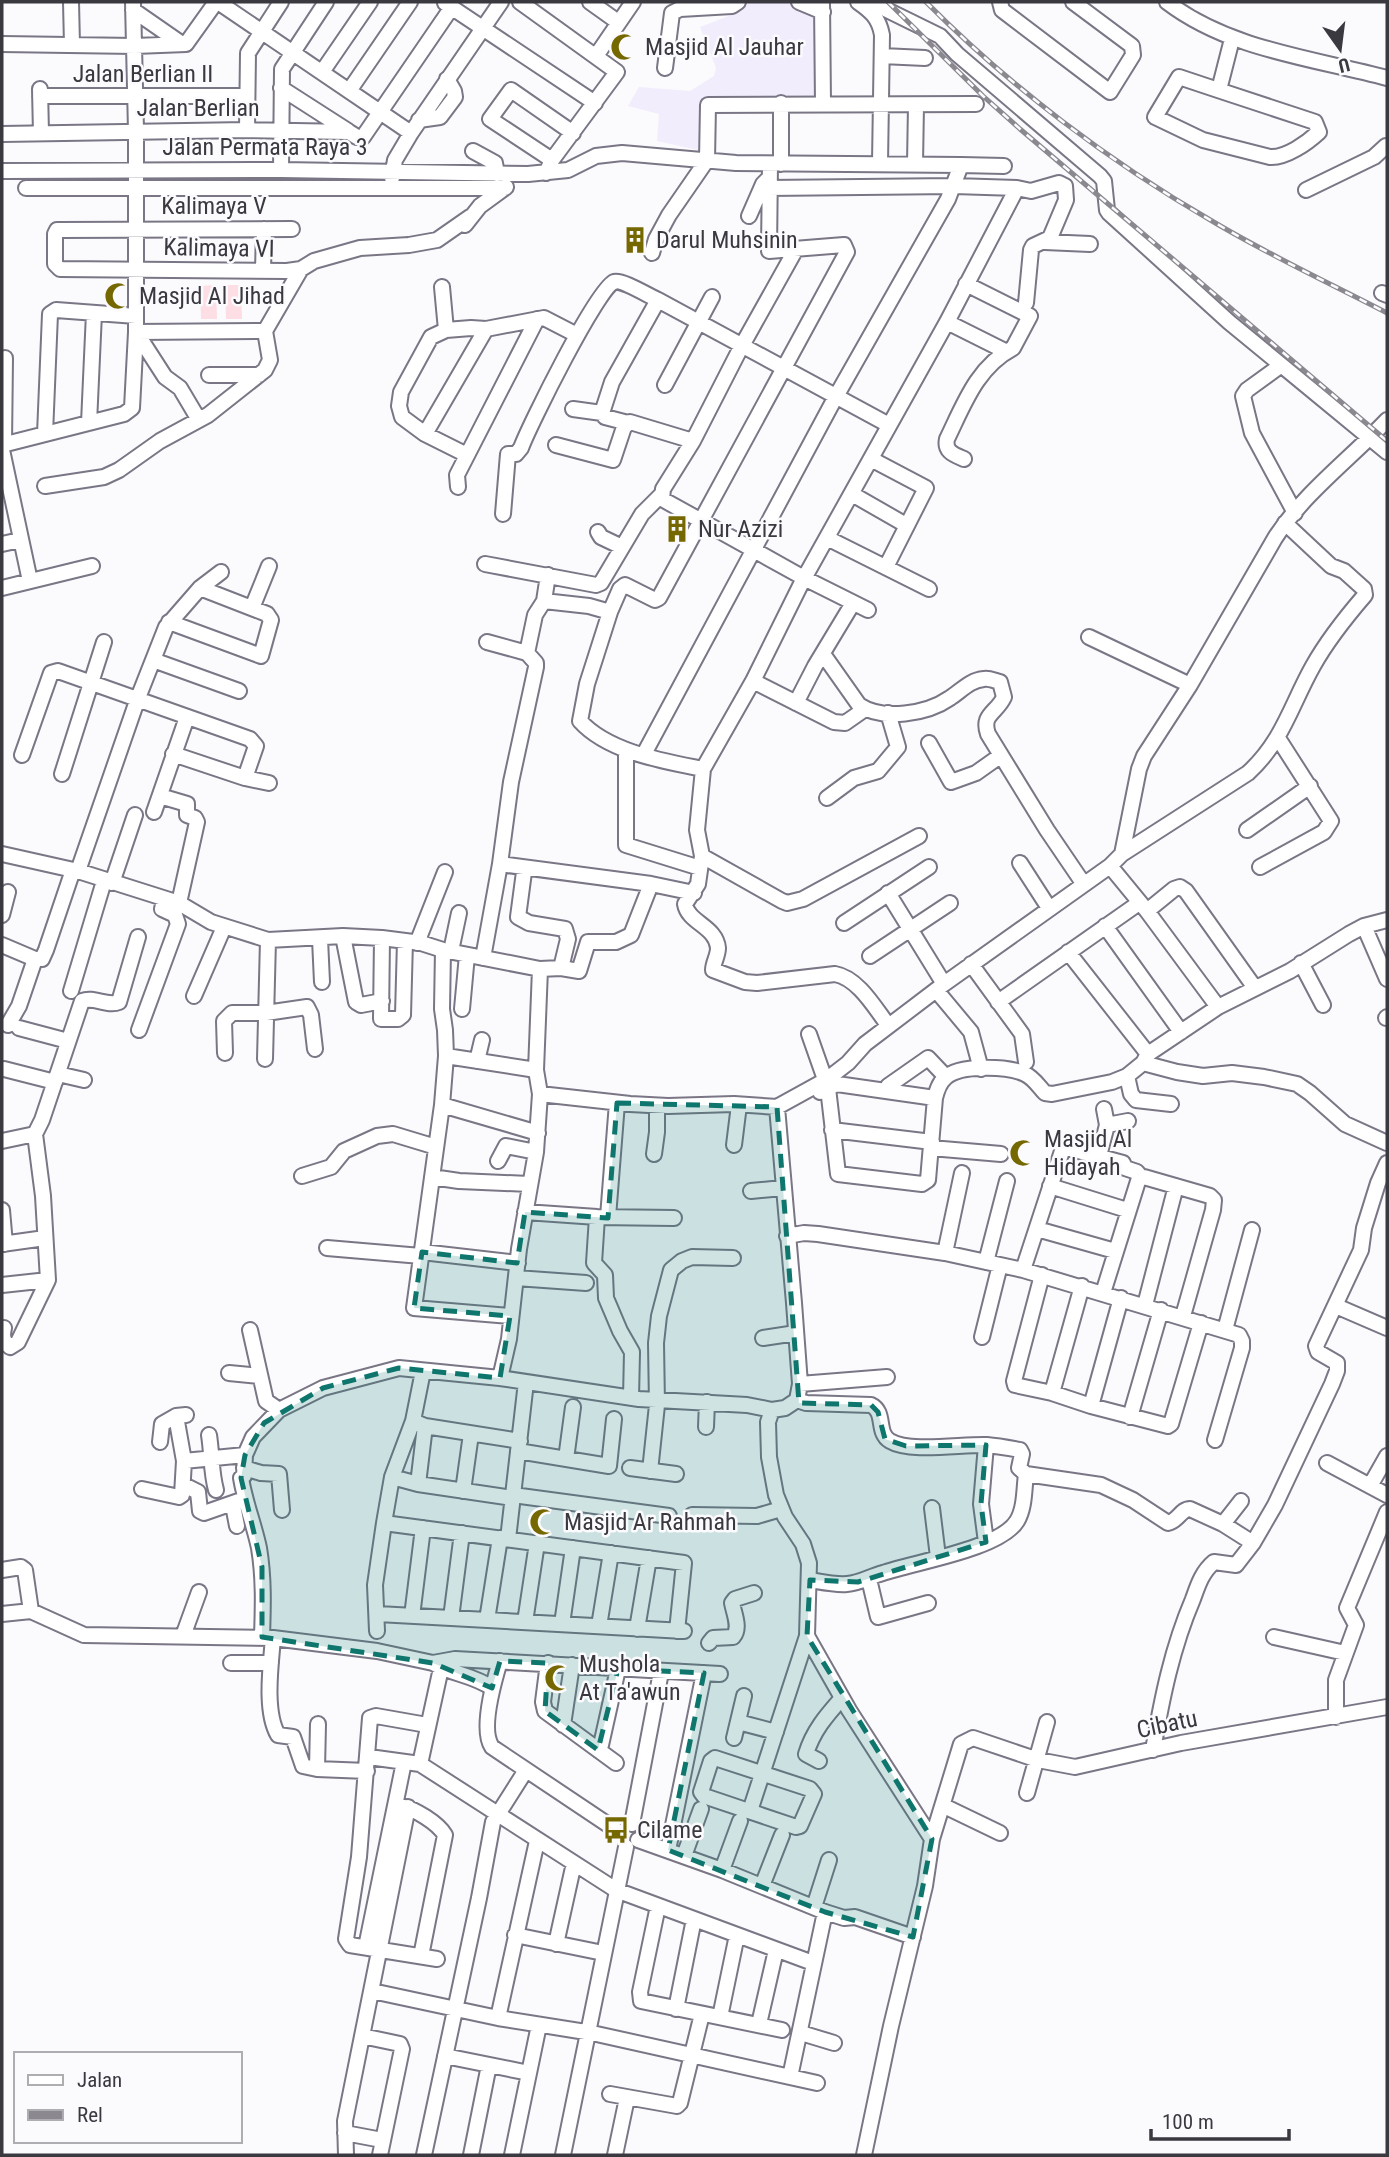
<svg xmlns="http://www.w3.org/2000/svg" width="1389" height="2157" font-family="'Roboto Condensed',sans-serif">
	<rect width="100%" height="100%" fill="#fbfafd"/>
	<!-- built -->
	<path fill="#f2edfc" d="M749,2H789L818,14L819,99L704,103L698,150L657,141L659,114L628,106L639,87L690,91L714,76L716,68L700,27L742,11Z"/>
	<!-- grass -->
	<path fill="#fcdee4" d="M216,285L217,319H201L200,286Z
		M225,285H241L242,319H226Z"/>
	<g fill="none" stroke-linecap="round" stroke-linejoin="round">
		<defs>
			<path id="minor" d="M71,2L72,45
				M218,2L411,133
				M520,2L617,72L552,160L546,173
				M590,2L618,22
				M799,2L823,12
				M822,2L823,104
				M858,2C871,11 879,18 882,35L880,163
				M877,2L887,10L940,36L957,54L1100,176L1104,181L1107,210L1109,213L1229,322L1387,452
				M1000,2L1002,10L1110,92L1133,55L1132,46L1073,2
				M1167,2C1230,50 1313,58 1387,78
				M445,3L595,103
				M133,10L182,44
				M2,44L135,46L186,44L216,2
				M596,56L633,2
				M882,56L925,58
				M665,68L672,13L680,9L732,6L738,2
				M322,72L370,2
				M281,88L348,131
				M40,89L41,133
				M349,91L410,2
				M1221,91L1179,77L1155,117L1203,140L1270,157C1286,158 1307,143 1319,132L1315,122L1221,91L1220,86L1232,39
				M40,96H247
				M419,120L440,117L455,97L454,91L447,79
				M247,130L248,53L281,2
				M2,134L247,130L349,132L357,137H363L452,7
				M473,151L495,163L497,174
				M552,160L490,119L511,90L573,133
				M781,164V103
				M915,164L916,105
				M961,165L1004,166
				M281,170L282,69L326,2
				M2,171L281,170L528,174L568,170L596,156L622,153L736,163L961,165L948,199L834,400L644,754
				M392,178L395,160L411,133L501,2
				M26,188H505
				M768,188L954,186L1017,188L1031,191L1059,183L1065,186L1066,200L1050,238L1033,246L1031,250L1026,303
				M1306,190L1374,157L1386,146
				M749,216L763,184L767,180
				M465,225L480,206L506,187
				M292,229L60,230H57L55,234V264L60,269L287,271L301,269
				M1045,242L1090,244
				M796,249L739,351L693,441L663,489L662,499L804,578L868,610
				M652,253L656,239L669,215L707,160L708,105L976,104
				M263,271L264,229
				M442,287L446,330
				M1382,293L1387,295
				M947,322L1005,351
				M136,332L265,331
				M136,332L165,377L180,388L199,420
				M1280,366L1247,390L1243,396L1252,433L1295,513
				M209,375H259
				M665,385L712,297
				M573,409L602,413
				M89,423L94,313
				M628,423L605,417L602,413L612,382L658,300
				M45,434L50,314L56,310L136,316
				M425,434L486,329
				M4,444L5,358
				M2,445L124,414L132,408L136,332V131L133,2
				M556,445L613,460L624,427L630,422L693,441
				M2,450L30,581
				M467,455L425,434L402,417L399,406L401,392L431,337L446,330L471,328L486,329L544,318L577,335
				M871,459L926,488L886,567
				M964,459C955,455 944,452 947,439C964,404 977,367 1013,348L1030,316L966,284
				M45,486L104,477L119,470L160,441L208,415L265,370L270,360L265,331L301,269L314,261L360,248L409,245L437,240L470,217
				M458,487L457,475L537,319
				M852,494L906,525
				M503,514L508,454H516L521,448C529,426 598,287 614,282C621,279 649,296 658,300L889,425
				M598,532L601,537L622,547
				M827,538L929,589
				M2,544L20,540
				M485,564L596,585L601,583L642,514L661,495
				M2,588L92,566
				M544,601L589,606L610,612L620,589L625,585L655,600L659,598L847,252L844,245L769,251L770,164
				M252,608L269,566
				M610,612L587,684L580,721C608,752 663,761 703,769L753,681L802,582L947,322L1017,188
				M169,622L261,656L271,620L267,614L200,588
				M1089,637L1190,685
				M487,642L527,653
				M823,654L859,705C883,721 927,714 950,698C961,691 970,680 984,679C989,678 995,681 1000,682L1004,697C997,713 981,714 988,734L1047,830L1083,883
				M153,660L239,691
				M753,681L834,722L845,723L865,709
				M796,703L815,666L853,603
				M929,743L951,782L976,773L1000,756
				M626,751V845L700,868
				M173,754L245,778
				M22,755L51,673L58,671L250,739L256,746L245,778L269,783
				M703,769L697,830L702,856L698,884L685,904C688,923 716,926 718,948C718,956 713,963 713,970L745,982L757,983L835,974C858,978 875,1008 888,1025
				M62,774L104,642
				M160,796L187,804V815L195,818L197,822L179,903
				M827,798L854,778L878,771L898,747L888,713
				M154,812L187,717
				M1247,830L1310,786
				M2,854L78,871L179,903L211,922L268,940L343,936L382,938L421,943L443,950L540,969L561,968L579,971L588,942H616L631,935L651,884
				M1122,854L1248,773C1283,741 1291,705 1313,666C1327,641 1346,617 1365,595L1364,589L1344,571L1331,566L1285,523
				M702,856L782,901L787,903L803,899L919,836
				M1020,863L1049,908
				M500,864L651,884L694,893
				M1110,866L1147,911L1218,1007
				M1260,867L1324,832L1331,821L1278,738
				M78,871L138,698L166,627L200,588L221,572
				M524,872L518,917L529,923L565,929L568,939L561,968
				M112,883L135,815
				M888,893L944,984
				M1147,911L1174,889L1180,887L1186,891L1255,988
				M2,915L8,892
				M844,923L929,867
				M1105,926L1181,1032
				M1364,926L1387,979
				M343,936L356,1002L361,1005L382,1001
				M382,938L381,1019H398L403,1015L405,941
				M320,939L322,982
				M417,943L445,872
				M2,945L35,959
				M443,950L442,1009L445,1030L446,1056L442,1105L414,1308L510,1316
				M451,951L459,913
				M1068,952L1148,1054
				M870,956L950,903
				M483,958L500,864L511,782L536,667V663L527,653L535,615L544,601L548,575
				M1301,963L1323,1005
				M971,964L1022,1034L1026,1062
				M936,990L971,1032L981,1069
				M71,991L104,881
				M194,996L224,927
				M998,1002L1139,903
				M462,1009L467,955
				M1386,1018L1387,1017
				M8,1025L19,1006L35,959H42L46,950L73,870
				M19,1028L68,1041
				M139,1030L178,924L175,915L162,909L164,899
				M809,1034L828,1088L838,1174L922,1184L928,1180L935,1098C937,1090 939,1083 945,1078C959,1064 1008,1066 1025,1074C1034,1078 1039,1087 1045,1093L1052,1094L1112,1082L1127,1076L1143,1063L1148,1054L1218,1007L1290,971L1349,934L1364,926L1387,920
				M225,1053L224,1021L232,1013H266L307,1007L311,1015L315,1049
				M446,1056L536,1070
				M265,1059L268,940
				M477,1061L482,1040
				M1143,1063L1177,1072L1203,1076L1232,1073L1264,1077L1297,1084L1310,1093L1345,1124L1387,1143
				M4,1069L55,1082
				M58,1074L84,1080
				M1127,1076L1131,1094L1136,1100L1171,1104
				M886,1091L888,1086L928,1058L946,1077
				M820,1092L837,1084L935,1098
				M540,1094L630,1104L668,1106L734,1104L777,1107L826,1080L848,1063L865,1044L944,984L1110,866L1122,854L1139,769L1144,756L1190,685L1275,538C1304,493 1350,459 1387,420
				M442,1105L538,1133
				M1107,1125L1128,1121
				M832,1130L932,1142
				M2,1141L35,1134L42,1120L82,1001C94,996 107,1007 119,1002L138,937
				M734,1145L739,1105
				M931,1148L1001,1154
				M654,1154L657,1132V1106
				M1099,1156L1107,1125L1104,1109
				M498,1161L506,1146L536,1152
				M302,1176L331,1167L344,1151L377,1136L393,1134L436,1147
				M432,1177L459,1181L529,1184
				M1050,1186L1127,1210
				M751,1191L783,1188
				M2,1210L5,1244
				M525,1212L597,1217L674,1218
				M597,1217L594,1263L605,1275L606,1298L620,1331L632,1352L631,1398
				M608,1217L617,1103
				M1037,1229L1115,1251
				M787,1236L804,1233L818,1234L945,1253L1023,1270L1239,1335L1242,1341V1348L1215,1440
				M2,1244L45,1238
				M327,1248L421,1256
				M422,1252L518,1263
				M945,1253L962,1173
				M986,1262L1007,1181
				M1023,1270L1062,1151L1067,1148L1123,1163L1125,1168L1137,1172L1141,1177
				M1042,1275L1014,1381L1015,1385L1052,1393L1091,1406L1168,1426L1171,1424L1201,1323
				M516,1278L586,1283
				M2,1285L48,1280
				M1103,1293L1139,1178L1144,1177L1210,1196L1214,1200L1213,1210L1183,1316
				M1145,1305L1176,1186
				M1336,1306L1387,1328
				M2,1329L4,1328C2,1336 3,1342 10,1347L18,1342L48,1280L43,1196L35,1134
				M250,1330L266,1401L279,1410
				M1225,1330L1252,1230
				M982,1337L1000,1265
				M763,1338L796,1333
				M229,1373L260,1376
				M500,1378L509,1339L519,1249L536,1152L540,1094L536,1070L540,969
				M800,1384L887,1377
				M1052,1393L1082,1286
				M797,1400L806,1403L871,1405C886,1412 876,1433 890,1441C910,1453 962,1444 987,1445C998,1446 1009,1448 1020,1450L1022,1454L1019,1468L1026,1474C1024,1489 1025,1508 1017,1521C1000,1549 915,1562 883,1573C871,1576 860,1583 847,1584C835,1585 822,1582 810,1580
				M1091,1406L1121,1298
				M1130,1417L1161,1310
				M413,1421L425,1426L520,1441
				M706,1427L707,1402
				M209,1435C212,1454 211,1472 216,1490
				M160,1442L162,1424L176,1416
				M986,1445L981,1504L986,1542
				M518,1451L609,1466L614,1419
				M566,1459L573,1407
				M184,1461L245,1455
				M1327,1463L1387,1495
				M244,1468L261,1473L279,1474L282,1510
				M630,1468L676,1474
				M650,1471L657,1405L656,1343L659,1316L671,1270L682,1261L692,1257L733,1258
				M1026,1474L1101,1485L1133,1500L1168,1523C1178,1521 1181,1509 1190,1509L1223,1524L1253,1543
				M392,1477L418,1484L513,1498
				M418,1484L425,1426
				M184,1485L198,1492L200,1511L204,1513L244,1499
				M1370,1486L1387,1456
				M142,1489L179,1497L182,1495L184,1461L176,1416L186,1415
				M463,1491L471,1434
				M513,1495L669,1516
				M233,1505L237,1526
				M932,1508L938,1557
				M692,1515L757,1516L781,1509
				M384,1523L684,1563L677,1631
				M1223,1524L1241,1501
				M508,1539L526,1382
				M2,1570L21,1567L25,1570L31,1611
				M869,1579L878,1617L928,1603
				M2,1614L31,1611L84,1635L273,1638L377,1651L433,1663C451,1674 474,1675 492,1688
				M378,1614L684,1631
				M412,1616L423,1528
				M451,1618L462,1533
				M487,1620L500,1538
				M525,1622L537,1543
				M562,1624L573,1548
				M599,1626L611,1553
				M637,1629L649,1558
				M377,1631L375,1585L384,1523L392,1477L413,1421L423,1371
				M183,1636L199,1592
				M807,1636L849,1710L932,1839
				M262,1637C263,1607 264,1578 259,1548C254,1524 245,1503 241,1478L244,1476L245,1455L253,1437L279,1410L323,1388L399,1368L500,1378L639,1399L747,1405L772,1410L785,1408L797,1400L800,1384L794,1303L777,1107
				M1274,1637L1345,1653
				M273,1638C271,1664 264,1711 278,1735L293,1737L303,1766L317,1769L367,1771
				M709,1643L713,1638L733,1637C741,1628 734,1614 732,1603L735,1599L754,1593
				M500,1661C494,1681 480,1730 492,1747L616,1830
				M231,1663H271
				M433,1663L455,1659L720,1674
				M548,1663L543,1702L545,1711L616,1763
				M1336,1717V1680L1356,1625L1347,1608L1387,1512
				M738,1722L776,1732
				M427,1725L376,1716L370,1718L359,1857L346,1939L350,1945L437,1959
				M563,1725L572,1665
				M734,1738L744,1696
				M598,1750L601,1745L618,1669
				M1153,1750C1162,1698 1172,1648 1193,1599C1198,1585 1202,1572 1214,1562L1236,1565L1253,1543L1275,1505L1332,1384L1337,1371V1363L1318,1352L1316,1346L1361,1250L1364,1228L1378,1183L1387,1163
				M369,1757L420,1764L616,1890L813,1963
				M715,1758L810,1789L814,1794L800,1826L796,1827L704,1796L701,1792L711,1761Z
				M819,1761L806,1754C813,1731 826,1716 842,1698
				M420,1764L441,1668
				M317,1769L318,1724
				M1027,1793L1047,1722
				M401,1806C415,1809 438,1823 445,1835L421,1956
				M944,1806L1000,1833
				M750,1811L807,1636L809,1563L803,1544L785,1517L776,1495L769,1457L768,1422L772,1410
				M632,1824L661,1672
				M638,1840L722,1870L825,1912L844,1918L855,1917L913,1937
				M668,1850L704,1673
				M684,1856L701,1809
				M722,1870L740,1821
				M762,1886L782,1835
				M658,1906L640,1992L641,2001L782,2030
				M814,1907L829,1860
				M515,1935L603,1953
				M556,1944L574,1863
				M366,1947L404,1762
				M372,1991L498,2018L592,2033L817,2083
				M676,2009L694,1919
				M720,2017L737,1935
				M498,2018L537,1841
				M759,2024L776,1950
				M801,2033L834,2043
				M362,2036L400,2044L402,2049L380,2155
				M445,2056L529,2073
				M790,2077L825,1912
				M610,2094L677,2106L680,2103L702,2014
				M345,2133L382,2140
				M346,2155L345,2121L408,1807
				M424,2155L479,1898L493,1822L526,1770
				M471,2155L489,2065
				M512,2155L539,2025
				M563,2155L626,1847
				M615,2155L627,2098
				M864,2155L891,2026L925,1886L932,1839L961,1744L973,1738L1038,1760L1075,1767L1181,1743L1387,1707"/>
		</defs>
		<!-- minor casing -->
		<use href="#minor" stroke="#7a7685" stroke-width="18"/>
		<!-- minor -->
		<use href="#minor" stroke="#fff" stroke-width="14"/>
		<defs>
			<path id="rail" d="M888,2L983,96L1020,129L1387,441
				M926,2C1009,86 1110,162 1212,221C1269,255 1329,283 1387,313"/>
		</defs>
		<!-- rail casing -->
		<use href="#rail" stroke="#8b898f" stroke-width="5"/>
		<!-- rail -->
		<use href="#rail" stroke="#fbfafd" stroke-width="2.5" stroke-dasharray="8" stroke-linecap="butt"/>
	</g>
	<!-- marked area -->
	<path fill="#0f766e" fill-opacity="0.2" stroke="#0f766e" stroke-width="5" stroke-dasharray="14 9" stroke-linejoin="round" d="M617,1103L777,1107L799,1403L871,1405L878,1412L885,1439L906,1446L986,1445L981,1504L986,1542L858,1582L810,1580L807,1636L932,1839L913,1937L825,1912L668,1850L704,1673L618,1669L598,1750L545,1711L548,1663L500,1661L492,1688L433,1663L262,1637V1567L241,1478L245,1455L264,1423L323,1388L399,1368L500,1378L510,1316L414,1308L422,1252L517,1263L525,1212L608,1218Z"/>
	<!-- icons -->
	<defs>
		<symbol id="mosque-bare" viewBox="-9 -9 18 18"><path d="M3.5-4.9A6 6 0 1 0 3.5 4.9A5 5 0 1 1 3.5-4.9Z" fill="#766800" stroke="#fbfafd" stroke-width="2.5" paint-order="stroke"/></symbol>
		<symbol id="building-bare" viewBox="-9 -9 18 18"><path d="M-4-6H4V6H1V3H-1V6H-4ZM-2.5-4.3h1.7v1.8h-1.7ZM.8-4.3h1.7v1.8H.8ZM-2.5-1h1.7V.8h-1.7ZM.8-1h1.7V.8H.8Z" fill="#766800" stroke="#fbfafd" stroke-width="2.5" paint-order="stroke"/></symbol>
		<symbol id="bus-bare" viewBox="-9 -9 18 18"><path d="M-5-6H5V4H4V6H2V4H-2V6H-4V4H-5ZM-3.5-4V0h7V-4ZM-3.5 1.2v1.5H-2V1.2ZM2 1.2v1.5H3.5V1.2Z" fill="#766800" stroke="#fbfafd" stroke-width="2.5" paint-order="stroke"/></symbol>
	</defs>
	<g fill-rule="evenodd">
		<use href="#mosque-bare" x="605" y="28" width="38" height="38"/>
		<use href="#building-bare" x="616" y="221" width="38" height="38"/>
		<use href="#mosque-bare" x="99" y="277" width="38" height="38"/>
		<use href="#building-bare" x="658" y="510" width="38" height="38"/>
		<use href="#mosque-bare" x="1004" y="1134" width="38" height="38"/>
		<use href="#mosque-bare" x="524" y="1503" width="38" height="38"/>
		<use href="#mosque-bare" x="539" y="1659" width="38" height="38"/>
		<use href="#bus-bare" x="597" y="1811" width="38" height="38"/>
	</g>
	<g text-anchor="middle" stroke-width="5" stroke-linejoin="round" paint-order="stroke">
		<!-- poi labels -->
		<g font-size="24" fill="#3b3940" stroke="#fbfafd" text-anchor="start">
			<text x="645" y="55">Masjid Al Jauhar</text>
			<text x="656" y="248">Darul Muhsinin</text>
			<text x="139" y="304">Masjid Al Jihad</text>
			<text x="698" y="537">Nur Azizi</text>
			<text x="1044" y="1147">Masjid Al<tspan x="1044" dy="28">Hidayah</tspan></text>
			<text x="564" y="1530">Masjid Ar Rahmah</text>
			<text x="579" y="1672">Mushola<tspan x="579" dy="28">At Ta'awun</tspan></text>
			<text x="637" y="1838">Cilame</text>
		</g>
		<!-- street labels -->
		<g font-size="24" fill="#3b3940" stroke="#fbfafd">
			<text x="143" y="82">Jalan Berlian II</text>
			<text x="198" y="116">Jalan Berlian</text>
			<text x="265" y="155">Jalan Permata Raya 3</text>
			<text x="214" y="214">Kalimaya V</text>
			<text transform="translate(219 248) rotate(1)" y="8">Kalimaya VI</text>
			<text transform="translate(1167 1724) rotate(-12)" y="8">Cibatu</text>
		</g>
	</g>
	<!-- border -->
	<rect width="1389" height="2157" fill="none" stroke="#3b3940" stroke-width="7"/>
	<!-- legend -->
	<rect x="14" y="2052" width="228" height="91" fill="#fbfafd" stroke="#aeadb1" stroke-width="2"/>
	<rect x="28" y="2075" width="35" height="10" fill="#ffffff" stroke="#aeadb1" stroke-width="2"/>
	<text x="77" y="2087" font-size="21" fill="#3b3940">Jalan</text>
	<rect x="28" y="2110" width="35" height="10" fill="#8b898f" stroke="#aeadb1" stroke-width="2"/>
	<text x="77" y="2122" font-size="21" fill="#3b3940">Rel</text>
	<!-- north arrow -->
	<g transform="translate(1340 49) rotate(166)" stroke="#fbfafd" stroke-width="5" paint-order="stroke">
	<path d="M0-5L12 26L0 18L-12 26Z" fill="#3b3940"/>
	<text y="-10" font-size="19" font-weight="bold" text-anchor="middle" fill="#3b3940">U</text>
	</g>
	<!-- scale -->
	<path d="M1151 2129v10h138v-10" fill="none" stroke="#3b3940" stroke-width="3.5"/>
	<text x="1162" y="2129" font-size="21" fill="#3b3940" stroke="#fbfafd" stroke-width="5" paint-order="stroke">100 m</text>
</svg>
